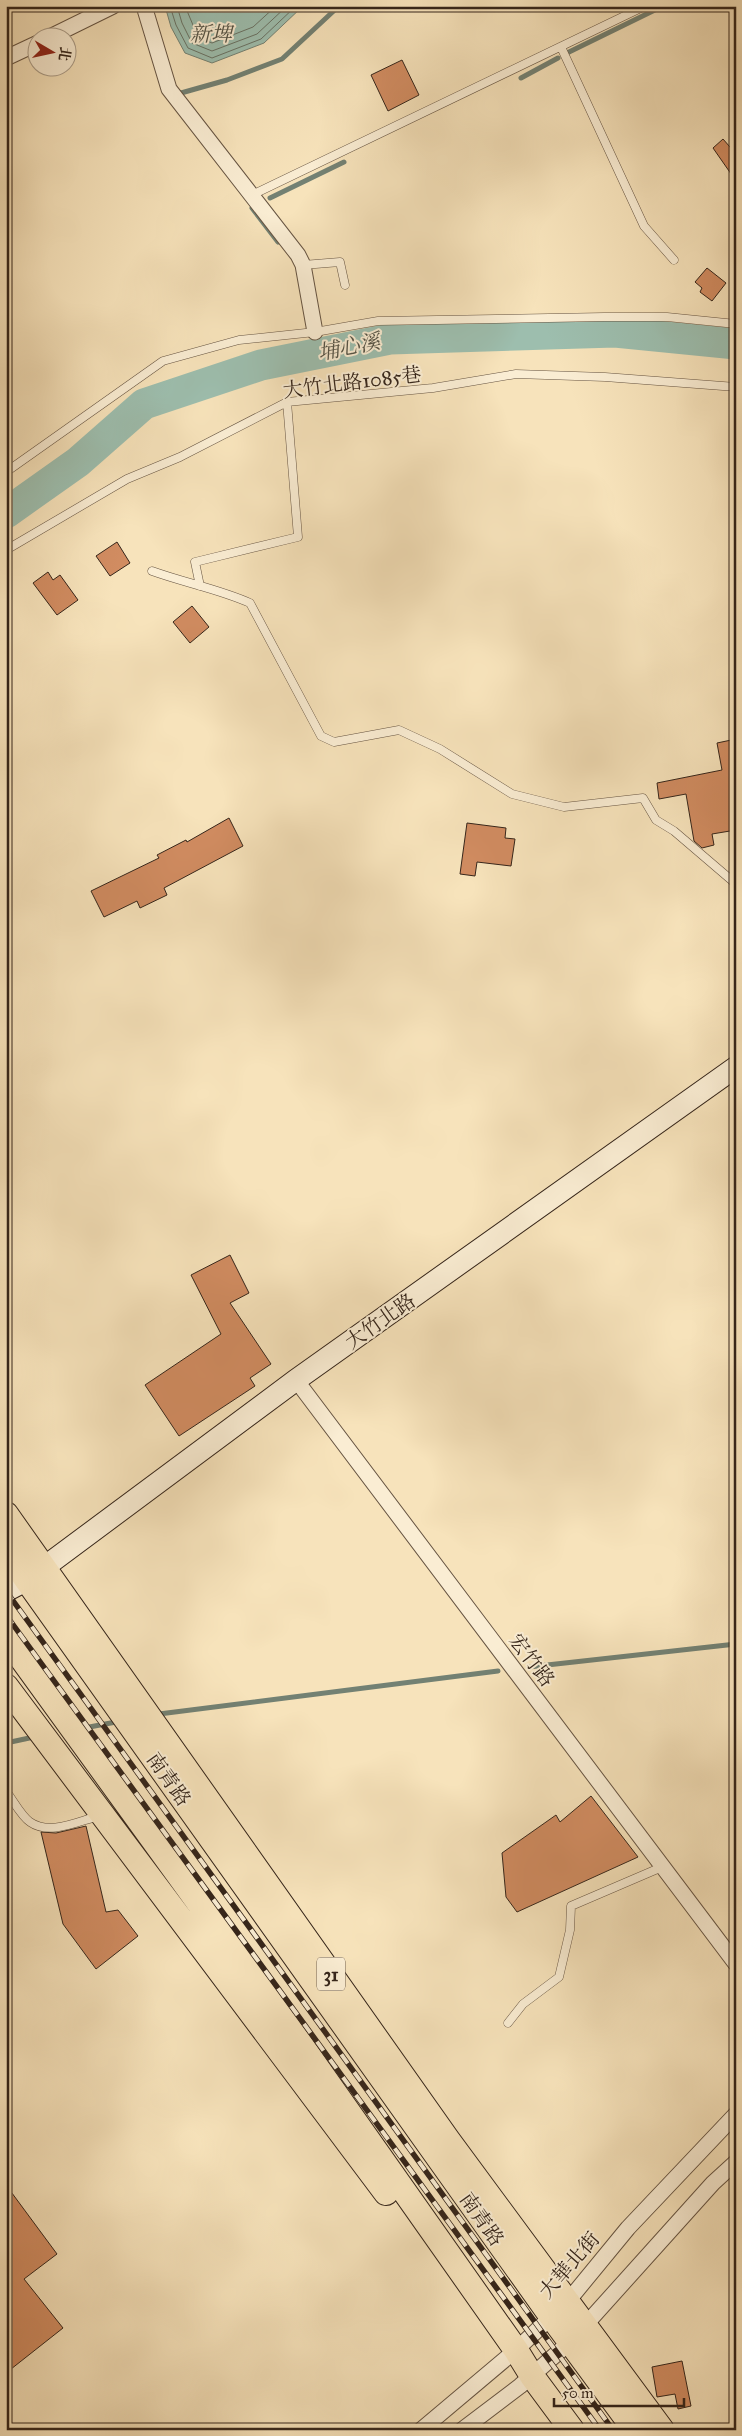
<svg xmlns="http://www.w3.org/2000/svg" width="742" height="2436" font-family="'IM FELL Great Primer','Noto Serif TC',serif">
	<rect width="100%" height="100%" fill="#f7e3bb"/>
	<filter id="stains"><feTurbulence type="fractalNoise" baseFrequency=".004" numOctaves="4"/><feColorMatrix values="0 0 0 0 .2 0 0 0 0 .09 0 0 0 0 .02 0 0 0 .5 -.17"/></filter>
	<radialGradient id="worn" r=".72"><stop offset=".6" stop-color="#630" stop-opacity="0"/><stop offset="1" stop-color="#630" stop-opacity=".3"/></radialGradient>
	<!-- water -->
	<path fill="#9dbeae" stroke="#738173" d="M165,6H303L264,43L212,63L185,53L171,27Z"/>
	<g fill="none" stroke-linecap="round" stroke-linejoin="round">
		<!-- shore -->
		<path stroke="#697264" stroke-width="1" d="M170,6L176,25L188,48L212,58L261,39L296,6
			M177,6L182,23L192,43L212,51L257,34L287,6
			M185,6L198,37L212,43L253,27L276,6"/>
		<!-- stream -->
		<path stroke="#738173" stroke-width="5" d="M567,53L663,6
			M521,78L558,58
			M181,93L227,80L282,59L339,6
			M270,198L344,162
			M252,208L278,242
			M529,1667L736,1644
			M159,1714L498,1671
			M84,1728L116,1722
			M6,1743L34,1737"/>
		<!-- river -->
		<path stroke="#9dbeae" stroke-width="31" d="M6,513L78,462L144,404L261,365L390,339L615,332L736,344"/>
	</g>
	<!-- building -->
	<path fill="#d18c61" stroke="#35251a" d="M402,60L419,95L388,111L371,75Z
		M723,139L736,154V181L713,148Z
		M707,268L726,283L712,301L700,292L702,288L695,282Z
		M117,542L130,563L110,576L96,556Z
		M48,572L53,580L60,575L78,600L57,615L33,583Z
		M192,606L209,627L190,643L173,622Z
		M736,739V830L712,834L714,845L702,848L694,841L686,794L659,799L657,783L722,770L717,743Z
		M229,818L243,846L164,888L167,895L140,908L137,901L104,917L91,891L159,858L157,855L186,840L187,842Z
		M467,823L506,828L505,838L515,839L511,866L477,862L475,876L460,874Z
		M230,1255L249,1293L230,1303L271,1364L250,1378L255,1386L179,1436L145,1385L221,1334L191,1275Z
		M591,1796L638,1857L517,1912L506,1897L502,1853L556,1815L560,1822Z
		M86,1826L106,1912L118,1910L138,1936L96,1969L63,1924L41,1832L56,1833Z
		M6,2185L57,2254L24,2279L63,2328L6,2373Z
		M682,2361L691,2406L678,2409L675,2394L657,2397L652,2367Z"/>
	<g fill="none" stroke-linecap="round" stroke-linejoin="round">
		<defs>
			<path id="lane" d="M561,47L644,226L674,260
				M252,195L645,6
				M303,265L340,262L345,285
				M6,472L163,361L239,340L315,332L378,321L604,317H667L736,324
				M6,550L127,479L180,457L287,402L433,388L516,374L605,377L736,387
				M152,571C185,583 219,589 250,603L321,736L334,742L399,730L440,749L512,794L564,807L643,798L656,820L674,831L736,884
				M200,586L195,562L298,537L287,402
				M6,1791C13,1800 21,1816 30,1822C50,1836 78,1821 99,1816
				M508,2023L523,2004L559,1977L570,1930L571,1906L662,1867"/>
			<path id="street" d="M144,6L169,89L298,255L303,265L315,332
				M48,38L113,6
				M6,58L38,43
				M296,1380L736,1964
				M421,2430L516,2350L568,2301L628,2228L736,2114
				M462,2430L520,2386L570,2342L713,2183L736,2162"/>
			<path id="secondary" d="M6,1591L27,1580L296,1380L736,1067"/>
			<path id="primary" d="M6,1514L448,2140L662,2430
				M6,1551L551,2316L635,2430
				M6,1637L290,2029L516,2350L532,2376L572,2430
				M6,1686L386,2193"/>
		</defs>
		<!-- lane casing -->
		<use href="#lane" stroke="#665442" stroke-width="9"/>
		<!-- street casing -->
		<use href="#street" stroke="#665442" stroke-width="17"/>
		<!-- secondary casing -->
		<use href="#secondary" stroke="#35251a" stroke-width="23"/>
		<!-- primary casing -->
		<use href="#primary" stroke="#35251a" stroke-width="26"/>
		<!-- lane -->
		<use href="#lane" stroke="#faedd3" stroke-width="8"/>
		<!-- street -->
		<use href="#street" stroke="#faedd3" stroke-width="15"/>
		<!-- secondary -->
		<use href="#secondary" stroke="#faedd3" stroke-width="21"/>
		<!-- primary -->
		<use href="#primary" stroke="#f7e3bb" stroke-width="24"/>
		<defs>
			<path id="rail" d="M6,1591L613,2430
				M6,1615L600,2430"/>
		</defs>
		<!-- rail casing -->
		<use href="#rail" stroke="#35251a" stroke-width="5.5"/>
		<!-- rail -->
		<use href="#rail" stroke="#faedd3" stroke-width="4" stroke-dasharray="11" stroke-linecap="butt"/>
	</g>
	<g text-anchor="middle" stroke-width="4" stroke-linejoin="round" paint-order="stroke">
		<!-- shield labels -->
		<rect fill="#faedd3" stroke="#706152" stroke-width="1" x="317" y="1957.5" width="28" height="33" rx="4"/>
		<g font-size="19" font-weight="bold" fill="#35251a">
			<text x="331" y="1981">31</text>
		</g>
		<!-- street labels -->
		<g font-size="20" fill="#35251a" stroke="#faedd3">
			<text transform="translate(352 382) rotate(-7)" y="7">大竹北路1085巷</text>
			<text transform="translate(380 1321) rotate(-35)" y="7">大竹北路</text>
			<text transform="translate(532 1660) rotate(53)" y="7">宏竹路</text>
			<text transform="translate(169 1779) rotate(55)" y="7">南青路</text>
			<text transform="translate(482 2219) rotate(55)" y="7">南青路</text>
			<text transform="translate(569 2265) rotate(-49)" y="7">大華北街</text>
		</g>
		<!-- water labels -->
		<g font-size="21" font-style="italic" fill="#545346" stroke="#faedd3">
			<text x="211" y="41">新埤</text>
			<text transform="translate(349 347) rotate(-11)" y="7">埔心溪</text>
		</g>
	</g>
	<!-- margin -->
	<rect width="742" height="2436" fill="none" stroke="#f7e3bb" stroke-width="25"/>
	<rect x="8" y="8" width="727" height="2421" fill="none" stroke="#35251a" stroke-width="2.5"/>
	<rect x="12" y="12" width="717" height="2411" fill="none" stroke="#35251a"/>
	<!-- north arrow -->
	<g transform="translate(52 52) rotate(99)"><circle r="24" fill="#faedd3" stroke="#ab9d89"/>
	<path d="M0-4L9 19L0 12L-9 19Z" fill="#8f2418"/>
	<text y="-8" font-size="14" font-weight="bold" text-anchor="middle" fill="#35251a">北</text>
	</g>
	<!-- scale -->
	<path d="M554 2398v8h130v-8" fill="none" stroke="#35251a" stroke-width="2.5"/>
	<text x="562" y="2398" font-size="15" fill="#35251a" stroke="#faedd3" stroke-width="4" paint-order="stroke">50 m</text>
	<rect width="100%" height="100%" filter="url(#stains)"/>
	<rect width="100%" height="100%" fill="url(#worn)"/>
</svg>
